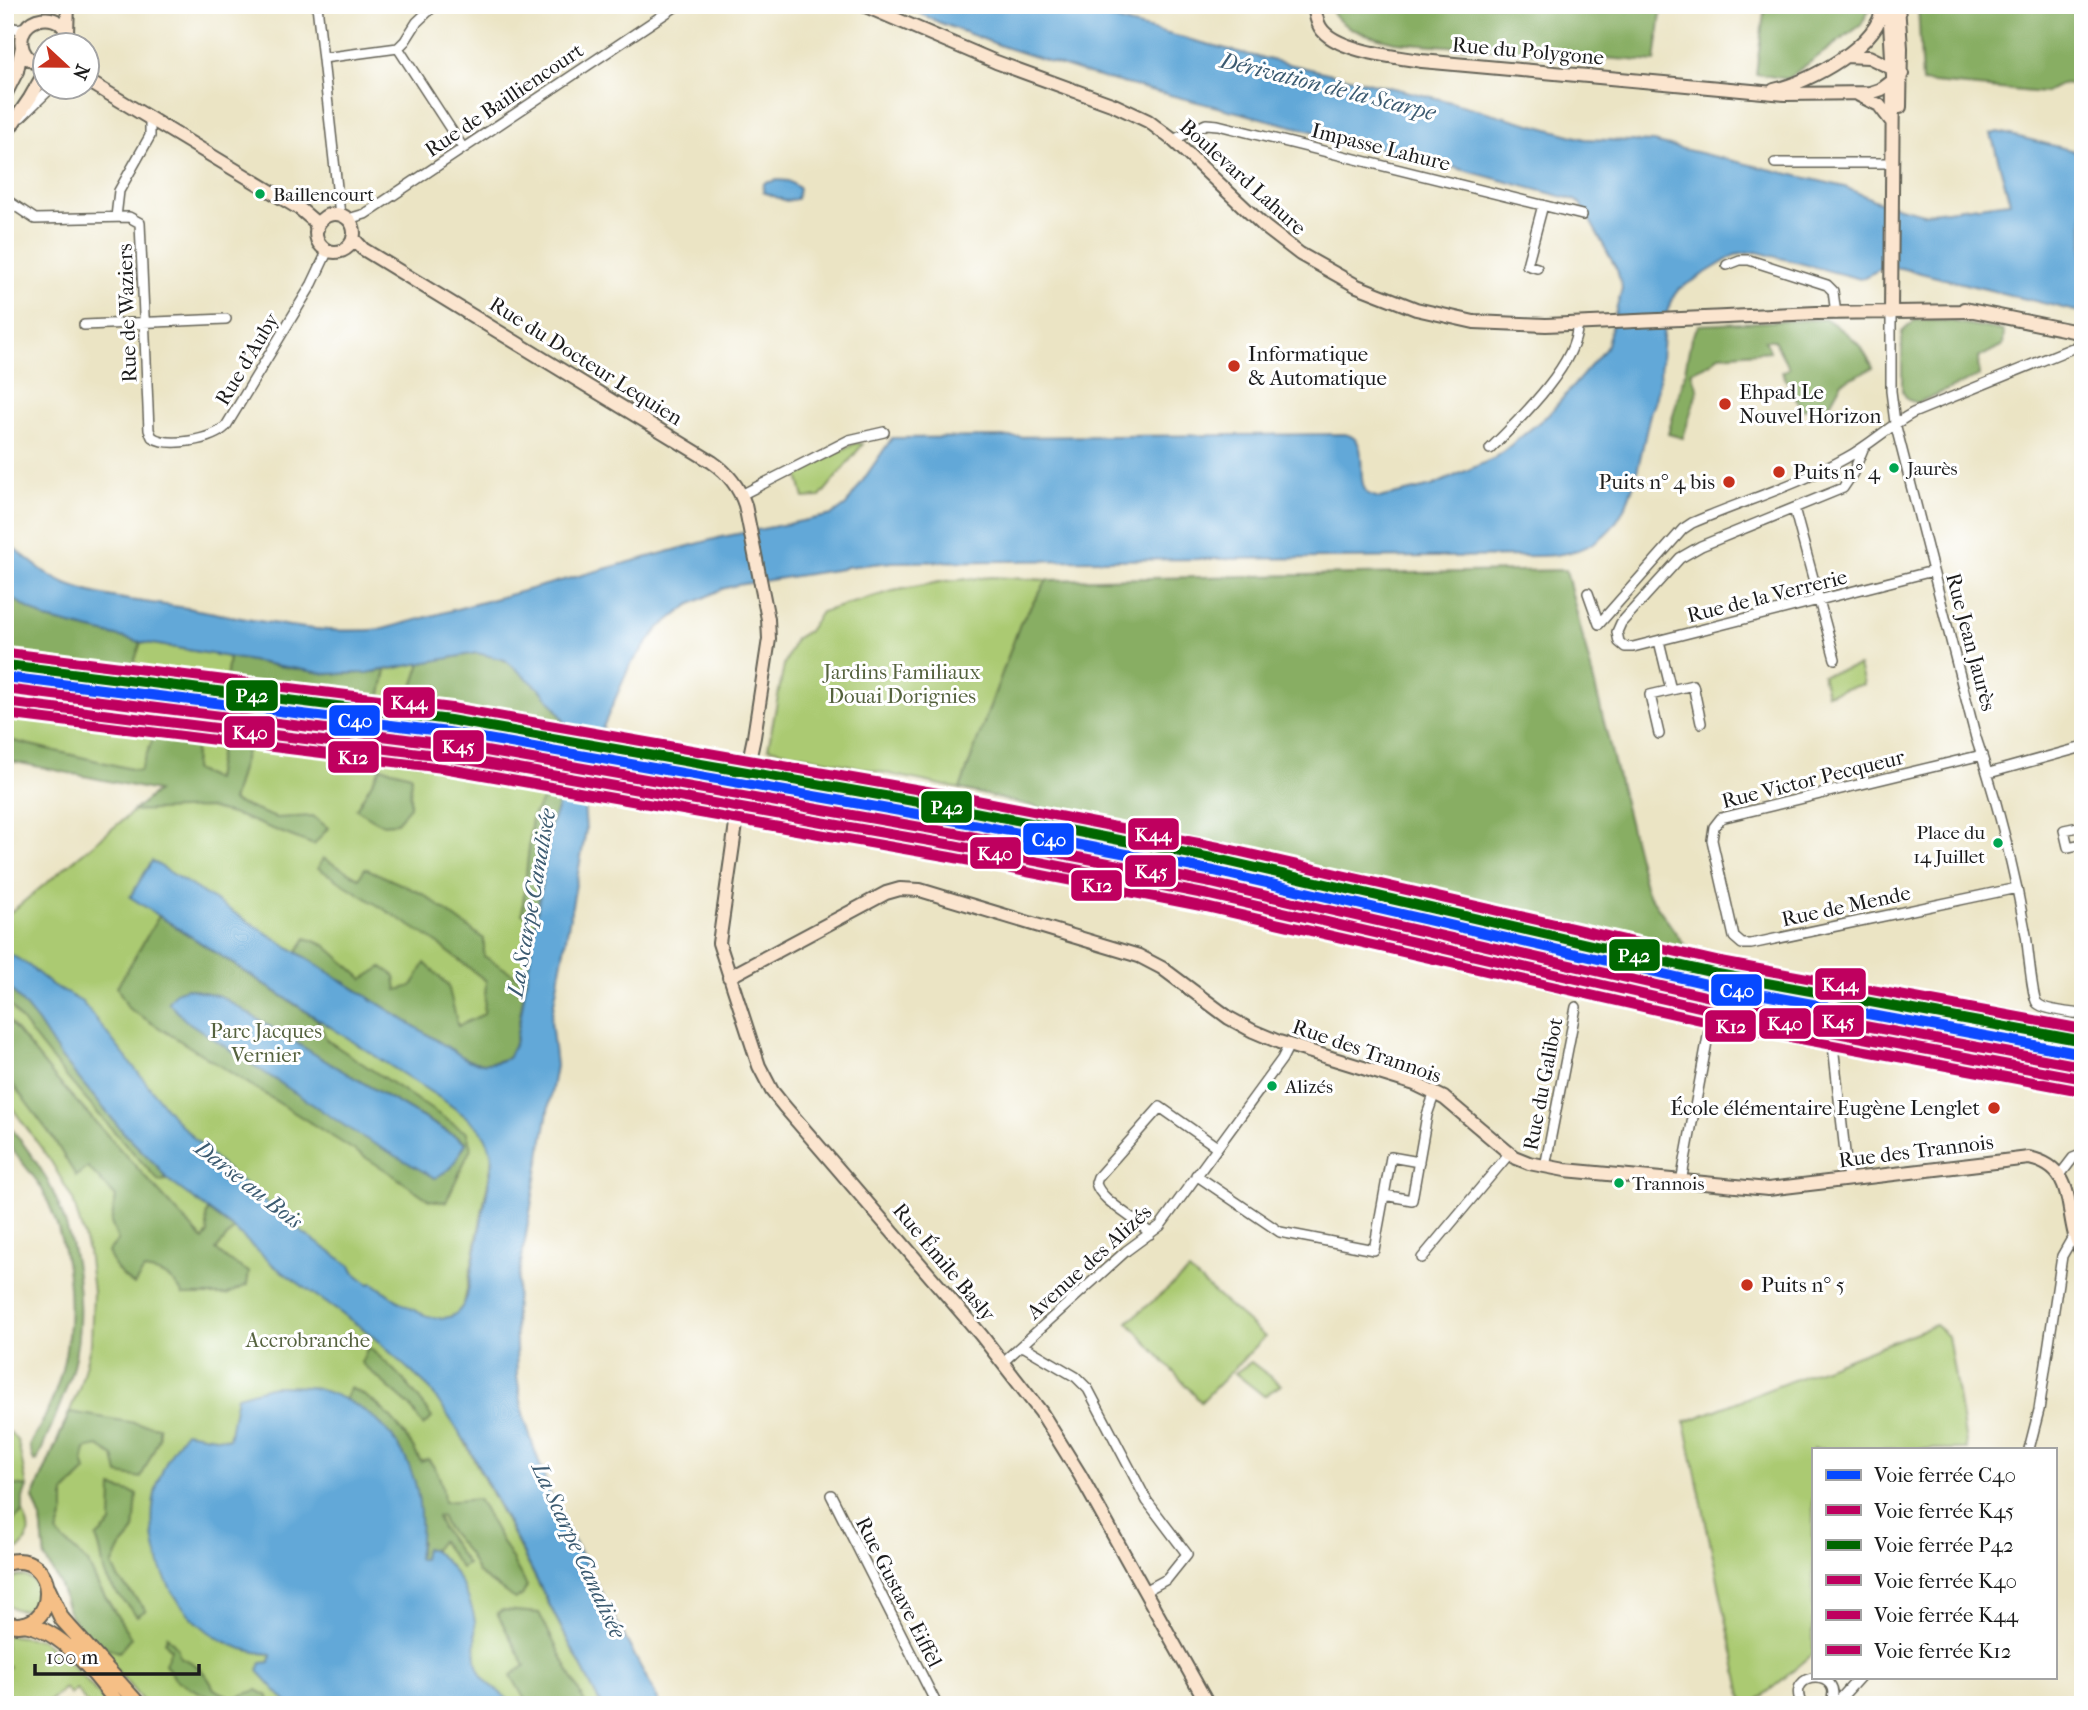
<svg xmlns="http://www.w3.org/2000/svg" width="2088" height="1710" font-family="'IM FELL French Canon',serif">
	<rect width="100%" height="100%" fill="#fff"/>
	<filter id="ink" filterUnits="userSpaceOnUse"><feTurbulence type="fractalNoise" baseFrequency=".0143" numOctaves="2"/><feDisplacementMap in="SourceGraphic" scale="14" xChannelSelector="R" yChannelSelector="G"/><feConvolveMatrix kernelMatrix="1 2 1 2 8 2 1 2 1" color-interpolation-filters="sRGB"/></filter>
	<filter id="wash" filterUnits="userSpaceOnUse"><feTurbulence type="fractalNoise" baseFrequency=".00686" numOctaves="4" result="noise"/><feDisplacementMap in="SourceGraphic" scale="28" xChannelSelector="R" yChannelSelector="G"/><feGaussianBlur stdDeviation="1.57" result="paint"/><feColorMatrix in="noise" values="0 0 0 0 0 0 0 0 0 0 0 0 0 0 0 0 0 1.4 0 .05"/><feComposite in="paint" operator="in"/></filter>
	<g filter="url(#wash)">
		<rect width="100%" height="100%" fill="#ebe4c4"/>
		<!-- green -->
		<path fill="#abca72" stroke="#647347" stroke-width="2" d="M856,443L863,444L820,497L804,498L797,472Z
			M992,577L1047,580L1020,624L960,789L768,748L784,665L795,639L808,631L821,612L893,591L945,581Z
			M141,642L229,657L225,690L128,680Z
			M421,663L407,705L413,721L388,717L378,708L386,670Z
			M1859,666L1864,684L1827,694L1822,675Z
			M5,697L161,718L140,772L5,739Z
			M196,723L224,726L215,780L194,770Z
			M252,730C357,739 463,756 566,776L563,795L551,824L520,1020L463,1309L454,1421L601,1705H146L70,1615L59,1583L45,1558L41,1519L33,1498L79,1389L91,1343L93,1292L88,1251L73,1200L52,1163L5,1098V917L158,791L232,801Z
			M1189,1271L1265,1337L1201,1402L1128,1322Z
			M1935,1325L1948,1336L1967,1449H1813V1654L1752,1705H1744L1685,1422Z
			M1251,1362L1281,1385L1264,1396L1235,1373Z
			M10,1432L18,1442L27,1487L5,1484V1438Z
			M23,1512C30,1527 32,1537 19,1549L5,1551V1528Z
			M4 1593a17 17 0 1 1 34 0a17 17 0 1 1-34 0Z
			M5,1635L41,1639L78,1671L108,1705H88L76,1689L70,1694L65,1688L45,1705L11,1704L14,1698L7,1694L5,1696V1670L9,1667L5,1663Z"/>
		<!-- forest -->
		<path fill="#88ae64" stroke="#526540" stroke-width="2" fill-rule="evenodd" d="M1331,5H1662L1655,62L1395,42C1376,37 1332,29 1331,5Z
			M1765,5H1872L1861,25L1787,79L1756,74Z
			M1918,5H2083V86L2061,84L2044,93L1922,82Z
			M1826,319C1849,334 1862,343 1873,368L1842,382L1827,409L1815,418L1809,408L1802,410L1782,372L1789,368L1774,340H1765L1770,351L1719,355L1711,363L1691,372L1698,389L1683,438L1668,434L1685,371L1691,338L1699,325Z
			M1915,320L1950,321L2004,331L2003,345L1978,358L1979,376L1917,403L1908,400L1902,391V332Z
			M1566,570L1646,890L1696,962L960,789L1020,624L1047,580Z
			M5,594L46,619L141,642L128,680L5,661Z
			M477,653C486,654 496,655 504,660C532,675 568,714 571,746L413,721L407,705L421,663Z
			M229,657C281,666 333,680 386,670L378,708L225,690Z
			M161,718L196,723L194,770L215,780L224,726L252,730L232,801L276,818L313,816L328,828L314,845L239,816L208,808L133,811L157,791L5,760V739L140,771Z
			M381,767L411,775L410,807L396,823L381,824L356,809Z
			M563,795L551,824L537,917L522,914L532,817L545,796Z
			M323,858L359,878L365,868L423,894L484,939V956L526,982L515,1044L508,1058C493,1063 483,1065 468,1060L297,952L306,938L325,945L363,979L382,967L395,976L397,990L412,986L425,963L448,985L458,1026L484,1014L486,981L433,940L318,868Z
			M159,916L317,1019L327,1040L467,1133L471,1148L446,1202L429,1200L387,1171L128,1008L117,987ZM186,988L220,996L329,1063L466,1142L451,1168Z
			M7,983L38,1022L60,1056L125,1134L157,1166L168,1180L159,1181C105,1122 51,1063 5,998Z
			M5,1016L56,1079L203,1240L208,1233L206,1217L208,1210L234,1229L216,1250L228,1260L249,1272L247,1285L226,1295H183C172,1277 164,1273 144,1270L134,1285C121,1276 114,1268 108,1252L118,1240L111,1223L116,1197L88,1167L76,1176L53,1138L5,1074Z
			M5,1120C20,1140 37,1160 48,1182C77,1238 88,1309 72,1370C63,1402 49,1431 37,1461L34,1462L29,1445C78,1370 83,1270 42,1189C34,1174 9,1150 5,1136C4,1132 5,1125 5,1120Z
			M368,1347C394,1368 415,1390 432,1418L423,1426L410,1406L361,1363Z
			M350,1388C382,1402 405,1431 421,1462L428,1459C440,1473 443,1485 444,1502L478,1499L527,1586L522,1596L515,1599L478,1573L468,1553L446,1527L441,1516L437,1517L442,1528L467,1564L461,1568L441,1541L434,1550L425,1548L423,1560L418,1559L421,1541L345,1400Z
			M70,1412L159,1427V1438L141,1478L118,1474L114,1456L98,1446L85,1449L83,1460L86,1471L64,1493V1512L57,1534L88,1563L98,1585L131,1638L119,1652L91,1642L70,1615L59,1583L45,1558L41,1519L33,1498Z
			M5,1484L27,1487L23,1498V1512L5,1528Z
			M112,1487L137,1494L134,1532L121,1547L112,1565L118,1578L146,1610L137,1616C126,1603 108,1587 104,1571C101,1558 102,1551 96,1538L111,1524Z
			M503,1610L539,1613L586,1705H528L511,1675L525,1666L497,1613Z
			M167,1636L177,1647L180,1657C197,1663 207,1673 214,1689L233,1698L257,1690L268,1696L269,1705H218L211,1698L177,1681L165,1664L171,1649L165,1642Z"/>
		<!-- water -->
		<path fill="#62a8d8" stroke="#3f627a" stroke-width="2" d="M902,5H1068L1129,24L1250,55L1436,98L1585,139L1653,142L1845,187L1876,201L1923,213L2010,202L1991,134L1999,132L2083,153V313L1900,268H1883L1860,279L1757,252L1735,255L1679,289C1661,308 1663,349 1660,373C1659,384 1656,395 1654,406L1651,410C1633,482 1633,554 1541,556L892,562L846,567L842,569L737,585L722,589L689,605L659,628L629,667L594,748L584,803L586,830L551,1020L556,1066L518,1280L515,1315L517,1376L523,1413L534,1448L554,1504L661,1705H601L467,1444L430,1389L369,1333L274,1266L234,1229L168,1180L157,1166L125,1134L60,1056L38,1022L5,982V951L28,965L52,985L82,1002L175,1119L220,1164L303,1233L351,1266L354,1272L369,1284L373,1283C397,1300 451,1345 467,1296L493,1161C488,1128 471,1121 446,1102L130,897L152,861L468,1060C483,1065 493,1064 508,1058L515,1044L520,1020L551,824L563,795L571,742L564,721L555,706L541,690L505,660L477,653L367,673L327,674L141,642L46,619L5,594V541C24,555 44,575 66,584C104,599 147,602 187,608C251,619 317,636 383,629L722,537L832,515L846,505L892,438L1345,434C1373,440 1353,477 1368,494L1379,498L1432,486L1495,458L1549,414L1606,348L1622,288L1617,270L1581,204L1575,200L1426,160L1091,75L1004,47L938,22Z
			M778,180L788,181L799,188L797,199L786,201L763,192L764,183Z
			M186,988L220,996L329,1063L466,1143L451,1168L435,1178L357,1134L185,1020L168,1002L176,992Z
			M273,1386C284,1386 295,1386 306,1387C320,1388 333,1394 346,1400C409,1431 428,1493 418,1559H423L425,1548C450,1554 471,1597 475,1621C476,1635 474,1652 477,1665C482,1685 502,1690 513,1705H289L258,1671L261,1663L270,1662L271,1654C195,1650 142,1572 154,1499C158,1473 170,1452 185,1432L229,1439L237,1396Z"/>
	</g>
	<g filter="url(#ink)">
		<g fill="none" stroke-linecap="round" stroke-linejoin="round">
			<defs>
				<path id="street" d="M317,5L340,215
					M5,25L17,29L27,27
					M398,48L463,148
					M323,58L398,48L405,41L417,22L435,5
					M21,117L51,88
					M1173,140L1206,124L1218,125L1582,215
					M1775,163H1891
					M5,199L35,219L129,217L140,223L149,430L152,437C169,448 212,440 226,426L312,284L328,250
					M116,217L119,191L150,136V119
					M348,219L365,214L678,5
					M1727,265L1740,260H1749L1827,285L1833,291L1836,314
					M1537,268L1527,265L1543,205
					M1891,313V391L1895,423L1976,738C1998,803 2014,868 2026,935C2028,946 2032,997 2037,1003C2043,1010 2073,1013 2083,1014
					M84,325L226,319
					M1490,449C1516,423 1580,362 1577,324
					M1863,449L1853,473L1843,488L1701,546L1680,558L1621,623L1617,632L1619,642L1625,647H1633L1933,571
					M741,495L849,440L884,432
					M1794,508L1835,659
					M1588,593L1599,624L1683,529L1692,523C1743,501 1798,485 1846,458C1870,445 1889,426 1913,413L2075,347L2083,338
					M1659,641L1671,690
					M1659,734L1650,695L1693,685L1701,723
					M1982,755L1721,818L1714,827L1712,840L1734,937L1742,944H1751L2017,888
					M1989,773L2083,747
					M2083,826L2064,830L2068,847L2083,844
					M1832,1036L1848,1179
					M1545,1167L1576,1007
					M1196,1175L1280,1232L1374,1250L1391,1157L1419,1162
					M2060,1175L2073,1158L2083,1154
					M1681,1182L1709,1031
					M1384,1195L1412,1200L1427,1115L1435,1092
					M1150,1234C1137,1218 1100,1201 1096,1183L1098,1177L1160,1107L1217,1147
					M1422,1258L1509,1154
					M1023,1346L1076,1377L1088,1389L1147,1501L1187,1554L1167,1579L1145,1591
					M1003,1362L1126,1251L1160,1226L1282,1059L1289,1045
					M2029,1449L2039,1410L2062,1256L2074,1235
					M831,1495L937,1705
					M1830,1702L1841,1698L1860,1677
					M1802,1705C1783,1668 1849,1670 1829,1705"/>
				<path id="secondary" d="M863,5L996,62L1114,105L1148,121L1173,140L1265,227L1300,254L1357,286L1416,309L1474,322L1546,325L1817,313L1970,311
					M1314,5C1315,12 1316,20 1320,27C1334,51 1396,57 1422,61L1785,94L1870,93L1882,89L1902,74
					M1889,5L1893,75L1891,313
					M1898,5L1901,48L1900,107
					M67,32L68,5
					M1844,56L1869,57L1896,70
					M46,65C35,64 27,60 23,50C11,15 70,3 69,46
					M88,81L300,209L314,221L317,229
					M1774,90C1806,84 1884,43 1882,5
					M5,95L17,71L22,47
					M1859,95L1879,105L1892,122
					M5,135L30,98L46,70
					M316 233a19 19 0 1 1 38 0a19 19 0 1 1-38 0Z
					M353,238L363,249L712,462C728,473 739,487 745,505L768,619L769,639L754,737L737,817L719,943L759,1066L772,1091L784,1106L981,1335L1041,1412L1080,1475L1208,1705
					M1964,309L2083,333
					M729,977L886,893L900,889L920,890L1139,956L1162,968L1229,1018L1253,1031L1279,1042L1415,1084L1444,1098L1514,1157L1529,1163L1565,1170L1768,1189L2029,1158C2082,1169 2061,1218 2083,1254"/>
				<path id="primary" d="M5,1563C61,1547 61,1639 5,1623
					M48,1589L62,1619L139,1705
					M24,1624C64,1631 96,1675 119,1705"/>
			</defs>
			<!-- street casing -->
			<use href="#street" stroke="#646257" stroke-width="12"/>
			<!-- secondary casing -->
			<use href="#secondary" stroke="#646257" stroke-width="16"/>
			<!-- primary casing -->
			<use href="#primary" stroke="#646257" stroke-width="18"/>
			<!-- street -->
			<use href="#street" stroke="#fff" stroke-width="9"/>
			<!-- secondary -->
			<use href="#secondary" stroke="#fbe5cf" stroke-width="12"/>
			<!-- primary -->
			<use href="#primary" stroke="#f5bf86" stroke-width="14"/>
			<!-- rail -->
			<path stroke="#1c1c1c" stroke-width="3.5" d="M5,690L449,750L854,821L1147,879L1673,994L2083,1069"/>
			<defs>
				<path id="rail-1" d="M5,677L448,732L957,821L1214,871L1716,986L2083,1054"/>
				<path id="rail-2" d="M5,689L446,744L955,833L1211,883L1714,998L2081,1066"/>
				<path id="rail-3" d="M7,665L450,720L959,809L1217,859L1718,974L2083,1041"/>
				<path id="rail-4" d="M5,702L444,756L953,845L1209,895L1712,1010L2079,1078"/>
				<path id="rail-5" d="M8,653L452,708L961,797L1219,847L1721,962L2083,1029"/>
				<path id="rail-6" d="M5,714L443,768L950,857L1206,907L1709,1022L2076,1090"/>
			</defs>
			<!-- rail-1 casing -->
			<use href="#rail-1" stroke="#fff" stroke-width="16"/>
			<!-- rail-2 casing -->
			<use href="#rail-2" stroke="#fff" stroke-width="16"/>
			<!-- rail-3 casing -->
			<use href="#rail-3" stroke="#fff" stroke-width="16"/>
			<!-- rail-4 casing -->
			<use href="#rail-4" stroke="#fff" stroke-width="16"/>
			<!-- rail-5 casing -->
			<use href="#rail-5" stroke="#fff" stroke-width="16"/>
			<!-- rail-6 casing -->
			<use href="#rail-6" stroke="#fff" stroke-width="16"/>
			<!-- rail-1 -->
			<use href="#rail-1" stroke="#0749ff" stroke-width="10"/>
			<!-- rail-2 -->
			<use href="#rail-2" stroke="#bf005f" stroke-width="10"/>
			<!-- rail-3 -->
			<use href="#rail-3" stroke="#060" stroke-width="10"/>
			<!-- rail-4 -->
			<use href="#rail-4" stroke="#bf005f" stroke-width="10"/>
			<!-- rail-5 -->
			<use href="#rail-5" stroke="#bf005f" stroke-width="10"/>
			<!-- rail-6 -->
			<use href="#rail-6" stroke="#bf005f" stroke-width="10"/>
		</g>
	</g>
	<!-- markers -->
	<g fill="#00a651" stroke="#fff" stroke-width="2.5">
		<circle cx="260" cy="194" r="6"/>
		<circle cx="1894" cy="468" r="6"/>
		<circle cx="1998" cy="843" r="6"/>
		<circle cx="1272" cy="1086" r="6"/>
		<circle cx="1619" cy="1183" r="6"/>
	</g>
	<g fill="#c8321e" stroke="#fff" stroke-width="2.5">
		<circle cx="1234" cy="366" r="7"/>
		<circle cx="1725" cy="404" r="7"/>
		<circle cx="1779" cy="472" r="7"/>
		<circle cx="1729" cy="482" r="7"/>
		<circle cx="1994" cy="1108" r="7"/>
		<circle cx="1747" cy="1285" r="7"/>
	</g>
	<g text-anchor="middle" stroke-width="6" stroke-linejoin="round" paint-order="stroke">
		<!-- bus labels -->
		<g font-size="19" fill="#1c1c1c" stroke="#fff" text-anchor="start">
			<text x="273" y="201">Baillencourt</text>
			<text x="1907" y="475">Jaurès</text>
			<text x="1985" y="839" text-anchor="end">Place du<tspan x="1985" dy="24">14 Juillet</tspan></text>
			<text x="1285" y="1093">Alizés</text>
			<text x="1632" y="1190">Trannois</text>
		</g>
		<!-- street labels -->
		<g font-size="21" fill="#1c1c1c" stroke="#fff">
			<text transform="translate(1528 51) rotate(5)" y="7">Rue du Polygone</text>
			<text transform="translate(504 100) rotate(-34)" y="7">Rue de Bailliencourt</text>
			<text transform="translate(1381 147) rotate(14)" y="7">Impasse Lahure</text>
			<text transform="translate(1243 177) rotate(42)" y="7">Boulevard Lahure</text>
			<text transform="translate(127 313) rotate(-92)" y="7">Rue de Waziers</text>
			<text transform="translate(247 359) rotate(-59)" y="7">Rue d'Auby</text>
			<text transform="translate(586 361) rotate(32)" y="7">Rue du Docteur Lequien</text>
			<text transform="translate(1767 596) rotate(-14)" y="7">Rue de la Verrerie</text>
			<text transform="translate(1971 642) rotate(75)" y="7">Rue Jean Jaurès</text>
			<text transform="translate(1813 779) rotate(-14)" y="7">Rue Victor Pecqueur</text>
			<text transform="translate(1846 906) rotate(-12)" y="7">Rue de Mende</text>
			<text transform="translate(1367 1051) rotate(19)" y="7">Rue des Trannois</text>
			<text transform="translate(1543 1084) rotate(-79)" y="7">Rue du Galibot</text>
			<text transform="translate(1916 1151) rotate(-7)" y="7">Rue des Trannois</text>
			<text transform="translate(944 1262) rotate(50)" y="7">Rue Émile Basly</text>
			<text transform="translate(1089 1262) rotate(-42)" y="7">Avenue des Alizés</text>
			<text transform="translate(899 1592) rotate(63)" y="7">Rue Gustave Eiffel</text>
		</g>
		<!-- poi labels -->
		<g font-size="21" fill="#1c1c1c" stroke="#fff" text-anchor="start">
			<text x="1248" y="361">Informatique<tspan x="1248" dy="24">&amp; Automatique</tspan></text>
			<text x="1739" y="399">Ehpad Le<tspan x="1739" dy="24">Nouvel Horizon</tspan></text>
			<text x="1793" y="479">Puits n° 4</text>
			<text x="1715" y="489" text-anchor="end">Puits n° 4 bis</text>
			<text x="1980" y="1115" text-anchor="end">École élémentaire Eugène Lenglet</text>
			<text x="1761" y="1292">Puits n° 5</text>
		</g>
		<!-- park labels -->
		<g font-size="21" fill="#55623e" stroke="#fff">
			<text x="902" y="679">Jardins Familiaux<tspan x="902" dy="24">Douai Dorignies</tspan></text>
			<text x="266" y="1038">Parc Jacques<tspan x="266" dy="24">Vernier</tspan></text>
			<text x="308" y="1347">Accrobranche</text>
		</g>
		<!-- water labels -->
		<g font-size="23" font-style="italic" fill="#3c5b71" stroke="#fff">
			<text transform="translate(1328 86) rotate(14)" y="8">Dérivation de la Scarpe</text>
			<text transform="translate(531 903) rotate(-80)" y="8">La Scarpe Canalisée</text>
			<text transform="translate(249 1184) rotate(38)" y="8">Darse au Bois</text>
			<text transform="translate(579 1550) rotate(65)" y="8">La Scarpe Canalisée</text>
		</g>
	</g>
	<g stroke="#fff" stroke-width="2.5">
		<rect x="225" y="679" width="54" height="33" rx="7" fill="#060"/>
		<rect x="382" y="686" width="54" height="33" rx="7" fill="#bf005f"/>
		<rect x="328" y="704" width="53" height="33" rx="7" fill="#0749ff"/>
		<rect x="223" y="715" width="53" height="34" rx="7" fill="#bf005f"/>
		<rect x="432" y="729" width="53" height="34" rx="7" fill="#bf005f"/>
		<rect x="327" y="740" width="53" height="34" rx="7" fill="#bf005f"/>
		<rect x="920" y="790" width="53" height="34" rx="7" fill="#060"/>
		<rect x="1127" y="817" width="53" height="34" rx="7" fill="#bf005f"/>
		<rect x="1022" y="822" width="53" height="34" rx="7" fill="#0749ff"/>
		<rect x="969" y="836" width="53" height="34" rx="7" fill="#bf005f"/>
		<rect x="1124" y="854" width="53" height="34" rx="7" fill="#bf005f"/>
		<rect x="1070" y="869" width="53" height="33" rx="7" fill="#bf005f"/>
		<rect x="1608" y="938" width="53" height="34" rx="7" fill="#060"/>
		<rect x="1814" y="967" width="53" height="34" rx="7" fill="#bf005f"/>
		<rect x="1710" y="973" width="53" height="34" rx="7" fill="#0749ff"/>
		<rect x="1812" y="1004" width="53" height="34" rx="7" fill="#bf005f"/>
		<rect x="1758" y="1007" width="54" height="33" rx="7" fill="#bf005f"/>
		<rect x="1704" y="1009" width="53" height="34" rx="7" fill="#bf005f"/>
	</g>
	<g font-size="19" text-anchor="middle" font-weight="bold" fill="#fff">
		<text x="252" y="702">P42</text>
		<text x="409" y="709">K44</text>
		<text x="355" y="727">C40</text>
		<text x="250" y="739">K40</text>
		<text x="458" y="753">K45</text>
		<text x="353" y="764">K12</text>
		<text x="947" y="814">P42</text>
		<text x="1153" y="841">K44</text>
		<text x="1049" y="846">C40</text>
		<text x="995" y="860">K40</text>
		<text x="1151" y="878">K45</text>
		<text x="1097" y="892">K12</text>
		<text x="1634" y="962">P42</text>
		<text x="1840" y="991">K44</text>
		<text x="1737" y="997">C40</text>
		<text x="1838" y="1028">K45</text>
		<text x="1785" y="1030">K40</text>
		<text x="1731" y="1033">K12</text>
	</g>
	<!-- margin -->
	<rect width="2088" height="1710" fill="none" stroke="#fff" stroke-width="28"/>
	<!-- legend -->
	<rect x="1812" y="1448" width="245" height="231" fill="#ffffff" stroke="#a4a4a4" stroke-width="2"/>
	<rect x="1826" y="1470" width="35" height="10" fill="#0749ff" stroke="#a4a4a4" stroke-width="2"/>
	<text x="1874" y="1482" font-size="21" fill="#1c1c1c">Voie ferrée C40</text>
	<rect x="1826" y="1505" width="35" height="10" fill="#bf005f" stroke="#a4a4a4" stroke-width="2"/>
	<text x="1874" y="1518" font-size="21" fill="#1c1c1c">Voie ferrée K45</text>
	<rect x="1826" y="1540" width="35" height="10" fill="#006600" stroke="#a4a4a4" stroke-width="2"/>
	<text x="1874" y="1552" font-size="21" fill="#1c1c1c">Voie ferrée P42</text>
	<rect x="1826" y="1575" width="35" height="10" fill="#bf005f" stroke="#a4a4a4" stroke-width="2"/>
	<text x="1874" y="1588" font-size="21" fill="#1c1c1c">Voie ferrée K40</text>
	<rect x="1826" y="1610" width="35" height="10" fill="#bf005f" stroke="#a4a4a4" stroke-width="2"/>
	<text x="1874" y="1622" font-size="21" fill="#1c1c1c">Voie ferrée K44</text>
	<rect x="1826" y="1645" width="35" height="10" fill="#bf005f" stroke="#a4a4a4" stroke-width="2"/>
	<text x="1874" y="1658" font-size="21" fill="#1c1c1c">Voie ferrée K12</text>
	<!-- north arrow -->
	<g transform="translate(66 66) rotate(112)"><circle r="33" fill="#ffffff" stroke="#a4a4a4" stroke-width="2"/>
	<path d="M0-5L12 26L0 18L-12 26Z" fill="#c8321e"/>
	<text y="-10" font-size="19" font-weight="bold" text-anchor="middle" fill="#1c1c1c">N</text>
	</g>
	<!-- scale -->
	<path d="M35 1664v10h164v-10" fill="none" stroke="#1c1c1c" stroke-width="3.5"/>
	<text x="46" y="1664" font-size="21" fill="#1c1c1c" stroke="#ffffff" stroke-width="5" paint-order="stroke">100 m</text>
</svg>
